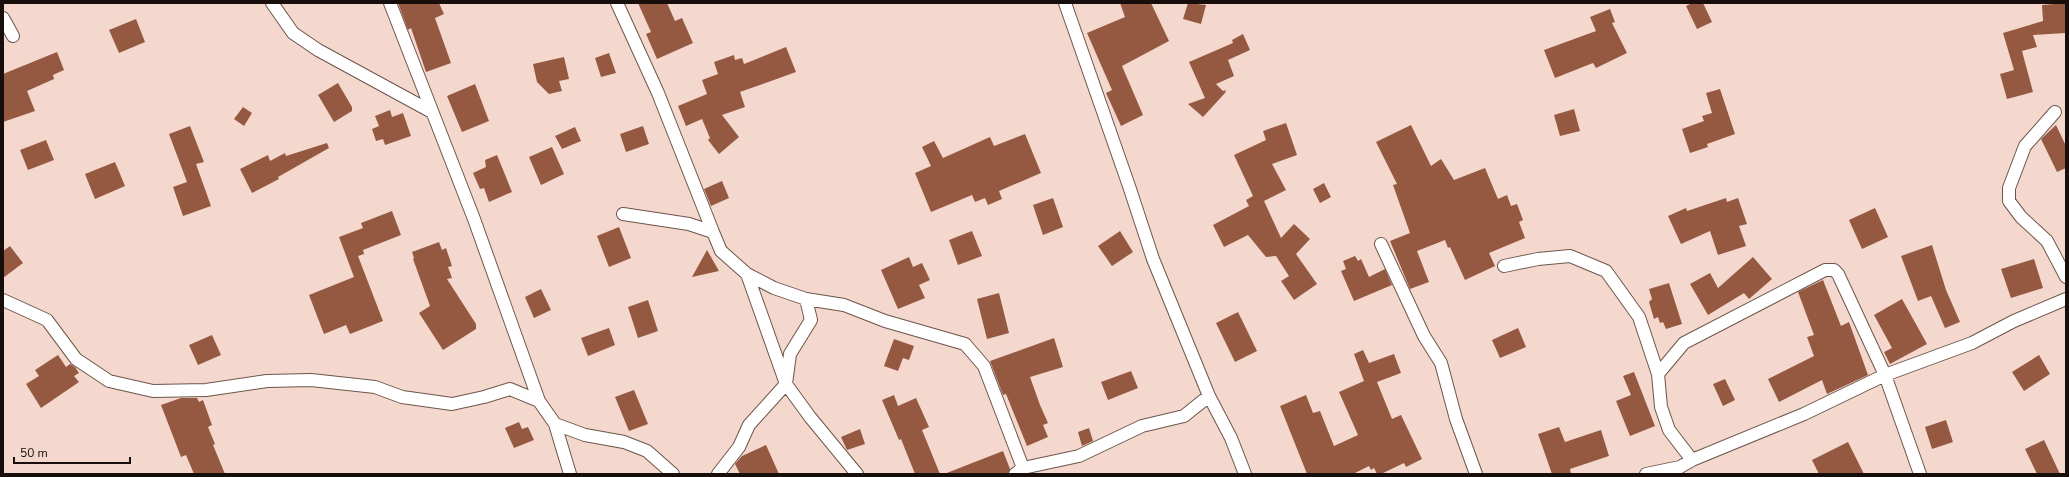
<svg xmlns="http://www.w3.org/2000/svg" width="2069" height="477" font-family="'Nunito Sans',sans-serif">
	<rect width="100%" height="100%" fill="#f5d8cd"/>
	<!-- building -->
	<path fill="#955942" d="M398,3H439L444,14L435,18L451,63L426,72L411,28L408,30Z
		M638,3H667L675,21L682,18L693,43L657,59L646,34L651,32Z
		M1120,3H1151L1169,41L1122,66L1143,115L1121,126L1106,93L1112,90L1087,33L1125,17Z
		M1188,3L1206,5L1201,24L1183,19Z
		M1692,3H1703L1712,22L1697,29L1686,6Z
		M2066,3V33L2033,35L2037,47L2022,51L2033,92L2007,99L2000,74L2014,70L2003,33L2043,21L2042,5Z
		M1610,9L1615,22L1612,23L1627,53L1596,68L1593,63L1555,78L1544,50L1596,31L1590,17Z
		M136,19L145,42L119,53L109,30Z
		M1243,34L1250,50L1228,60L1234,76L1216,84L1223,91L1226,90L1225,93L1203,117L1188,104L1205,98L1189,62L1233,43L1232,40Z
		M786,47L796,72L740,92L745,107L722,115L739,137L719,154L708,140L710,138L702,119L686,126L678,106L707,94L702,80L718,74L714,62L734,55L735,60L742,58L744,64Z
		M57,52L64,70L53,75L54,79L27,91L35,111L3,122V74Z
		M609,53L616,73L601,77L595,58Z
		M564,57L569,79L559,81L562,91L549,94L537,82L533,64Z
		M338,83L352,107V111L334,122L318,95Z
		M475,84L489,121L462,132L447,96Z
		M1720,89L1735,134L1707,144L1708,147L1690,153L1682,129L1704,121L1702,116L1712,113L1706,93Z
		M243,107L252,113L244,126L234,119Z
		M1574,109L1580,131L1560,136L1554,115Z
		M390,110L392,117L403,113L411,136L385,145L383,139L376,141L372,129L379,126L375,116Z
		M1286,123L1297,155L1272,164L1286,190L1264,201L1281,238L1294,224L1310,239L1296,254L1317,284L1294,300L1281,281L1289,276L1276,256L1266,257L1248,235L1224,247L1213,225L1249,206L1246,200L1253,196L1234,155L1266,140L1263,131Z
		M1411,125L1431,166L1441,159L1454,180L1485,168L1498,199L1507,195L1511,206L1517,204L1523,220L1519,222L1525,238L1489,253L1495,266L1465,280L1450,247L1448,248L1445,240L1417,251L1429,282L1410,289L1390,241L1410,233L1393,185L1397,184L1376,142Z
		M2056,125L2066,146V168L2057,172L2041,139Z
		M190,126L204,162L196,164L211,206L183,216L173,187L187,182L169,134Z
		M643,126L649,144L626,152L620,134Z
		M575,127L581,141L562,149L555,136Z
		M1025,134L1041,173L999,191L1002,199L988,205L985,198L975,202L972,195L931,212L915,173L931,166L922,147L934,141L943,158L990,137L994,146Z
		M46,140L54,160L28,170L20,150Z
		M327,143L329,148L278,177L279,179L252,193L240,169L268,155L270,161L285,153L286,156Z
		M552,147L564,174L541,185L529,157Z
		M497,155L512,192L489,202L484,188L480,189L473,173L486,167L485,160Z
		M115,162L125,186L95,199L85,174Z
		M722,181L729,198L711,206L704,189Z
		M1324,183L1331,197L1320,203L1313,189Z
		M1053,198L1063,227L1043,235L1033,205Z
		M1726,198L1727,202L1738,198L1747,224L1739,226L1746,246L1718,255L1710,231L1681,244L1668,216L1686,208L1687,211Z
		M1875,208L1888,237L1862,249L1849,220Z
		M392,211L401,235L363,250L364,254L358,256L383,321L350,334L346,325L324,334L309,295L354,277L339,237L363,228L361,223Z
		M619,227L631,258L609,267L597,236Z
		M972,231L982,256L958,265L949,240Z
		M1120,231L1133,252L1112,266L1098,246Z
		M439,242L442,250L446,248L452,266L448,267L452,278L447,279L476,324V329L443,350L419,313L430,306L413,259L414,258L412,252Z
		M1932,245L1946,290L1960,322L1945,328L1931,296L1918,301L1901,256Z
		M10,246L23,263L3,278V251Z
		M707,250L719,271L692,277Z
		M1355,256L1358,261L1361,259L1369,277L1385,269L1392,285L1354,301L1341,271L1346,269L1343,261Z
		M909,257L913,267L922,263L930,280L919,285L925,298L898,309L881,270Z
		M1753,257L1772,279L1749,299L1744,293L1708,315L1690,284L1710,273L1718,288Z
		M2034,259L2043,288L2011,298L2001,269Z
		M1823,280L1841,326L1849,322L1868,375L1827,394L1822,380L1779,402L1768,379L1814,356L1807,337L1814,335L1798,292Z
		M1669,283L1682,324L1666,329L1663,322L1660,323L1658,317L1654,319L1649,302L1652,299L1649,289Z
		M541,289L551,310L534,318L525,297Z
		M999,293L1009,333L987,339L977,299Z
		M1902,299L1927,344L1890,364L1884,352L1892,348L1874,315Z
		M648,300L658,331L638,338L628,307Z
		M1238,312L1257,351L1235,362L1216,323Z
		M609,328L615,345L588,356L581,338Z
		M1518,328L1526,347L1500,358L1492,340Z
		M212,335L221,355L198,365L189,345Z
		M1054,338L1063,367L1030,377L1040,405L1048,423L1043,425L1048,437L1027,446L1006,394L1003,395L990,361Z
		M894,339L914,346L909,360L903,358L898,371L884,366Z
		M1363,350L1369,363L1394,354L1401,373L1377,382L1392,419L1401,415L1422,459L1406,467L1404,463L1381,474H1377L1374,468L1371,470L1369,466L1353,474H1307L1280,406L1306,395L1313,413L1320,411L1334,446L1358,435L1339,392L1364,381L1354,354Z
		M58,355L66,367L70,364L75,367L79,373L74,376L79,382L41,408L26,384L39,376L35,370Z
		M2039,355L2050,374L2024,391L2012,372Z
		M1131,371L1138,388L1108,400L1101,382Z
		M1634,372L1655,426L1630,436L1616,401L1631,395L1623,376Z
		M1725,379L1735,400L1723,406L1713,384Z
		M634,390L648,424L629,431L615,397Z
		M894,395L898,406L916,398L929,427L922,430L940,474H915L901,439L899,440L882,400Z
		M181,398H197L199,402L203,400L212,425L208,427L215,444L213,445L225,474H194L186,455L181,457L161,405Z
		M1946,420L1953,442L1932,449L1925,427Z
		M519,422L522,429L528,427L534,440L514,448L505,428Z
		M1559,427L1565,442L1601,430L1609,456L1570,469L1571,474H1552L1538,434Z
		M1089,428L1093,441L1082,446L1078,432Z
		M860,429L865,444L847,450L841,437Z
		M2044,440L2060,474H2037L2025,449Z
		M1848,442L1864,474H1819L1812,460Z
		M766,445L779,474H740L735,464L742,456Z
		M1003,451L1010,469L1008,474H944Z"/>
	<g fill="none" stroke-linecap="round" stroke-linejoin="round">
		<defs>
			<path id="street" d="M272,3L293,33L318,50L432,112
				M390,3L474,219L539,401
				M617,3L658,93L713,232
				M1065,3L1129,186L1153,259L1209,396
				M3,18L13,36
				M2055,112L2025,146L2009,188V201L2021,217L2047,241L2066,277
				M623,214L689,224L713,232L721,251L747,274L774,288L806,299L844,305L885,321L965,344L984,366L1023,468
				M1381,244L1424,336L1441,363L1456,419L1476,474
				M1504,266L1538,259L1570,256L1606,271L1639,317L1658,374L1661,407L1669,430L1692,460L1680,467L1646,474
				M747,274L786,384L810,417L857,474
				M3,300L47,320L76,359L109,381L153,391L206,390L267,381L311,380L375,387L402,397L452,404L484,397L510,389L539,401L555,424L585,435L624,442L647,451L673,474
				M1658,374L1684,343L1825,270H1834L1838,274L1885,375L1920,474
				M555,424L570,474
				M1692,460L1804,414L1885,375L1972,343L2014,321L2066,299
				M718,474L739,447L749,425L786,384L790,354L811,320L806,299
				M1015,474L1023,468L1079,456L1142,426L1184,416L1209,396L1231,438L1245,474"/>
		</defs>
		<!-- street casing -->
		<use href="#street" stroke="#6d554b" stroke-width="14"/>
		<!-- street -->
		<use href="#street" stroke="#fff" stroke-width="12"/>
	</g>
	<!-- border -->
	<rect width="2069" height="477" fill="none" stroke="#180e0b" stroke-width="8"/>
	<!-- scale -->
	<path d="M14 457v6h116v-6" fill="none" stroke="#180e0b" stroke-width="2"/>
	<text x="20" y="457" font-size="12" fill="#180e0b" stroke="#f5d8cd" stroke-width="3" paint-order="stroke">50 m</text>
</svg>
